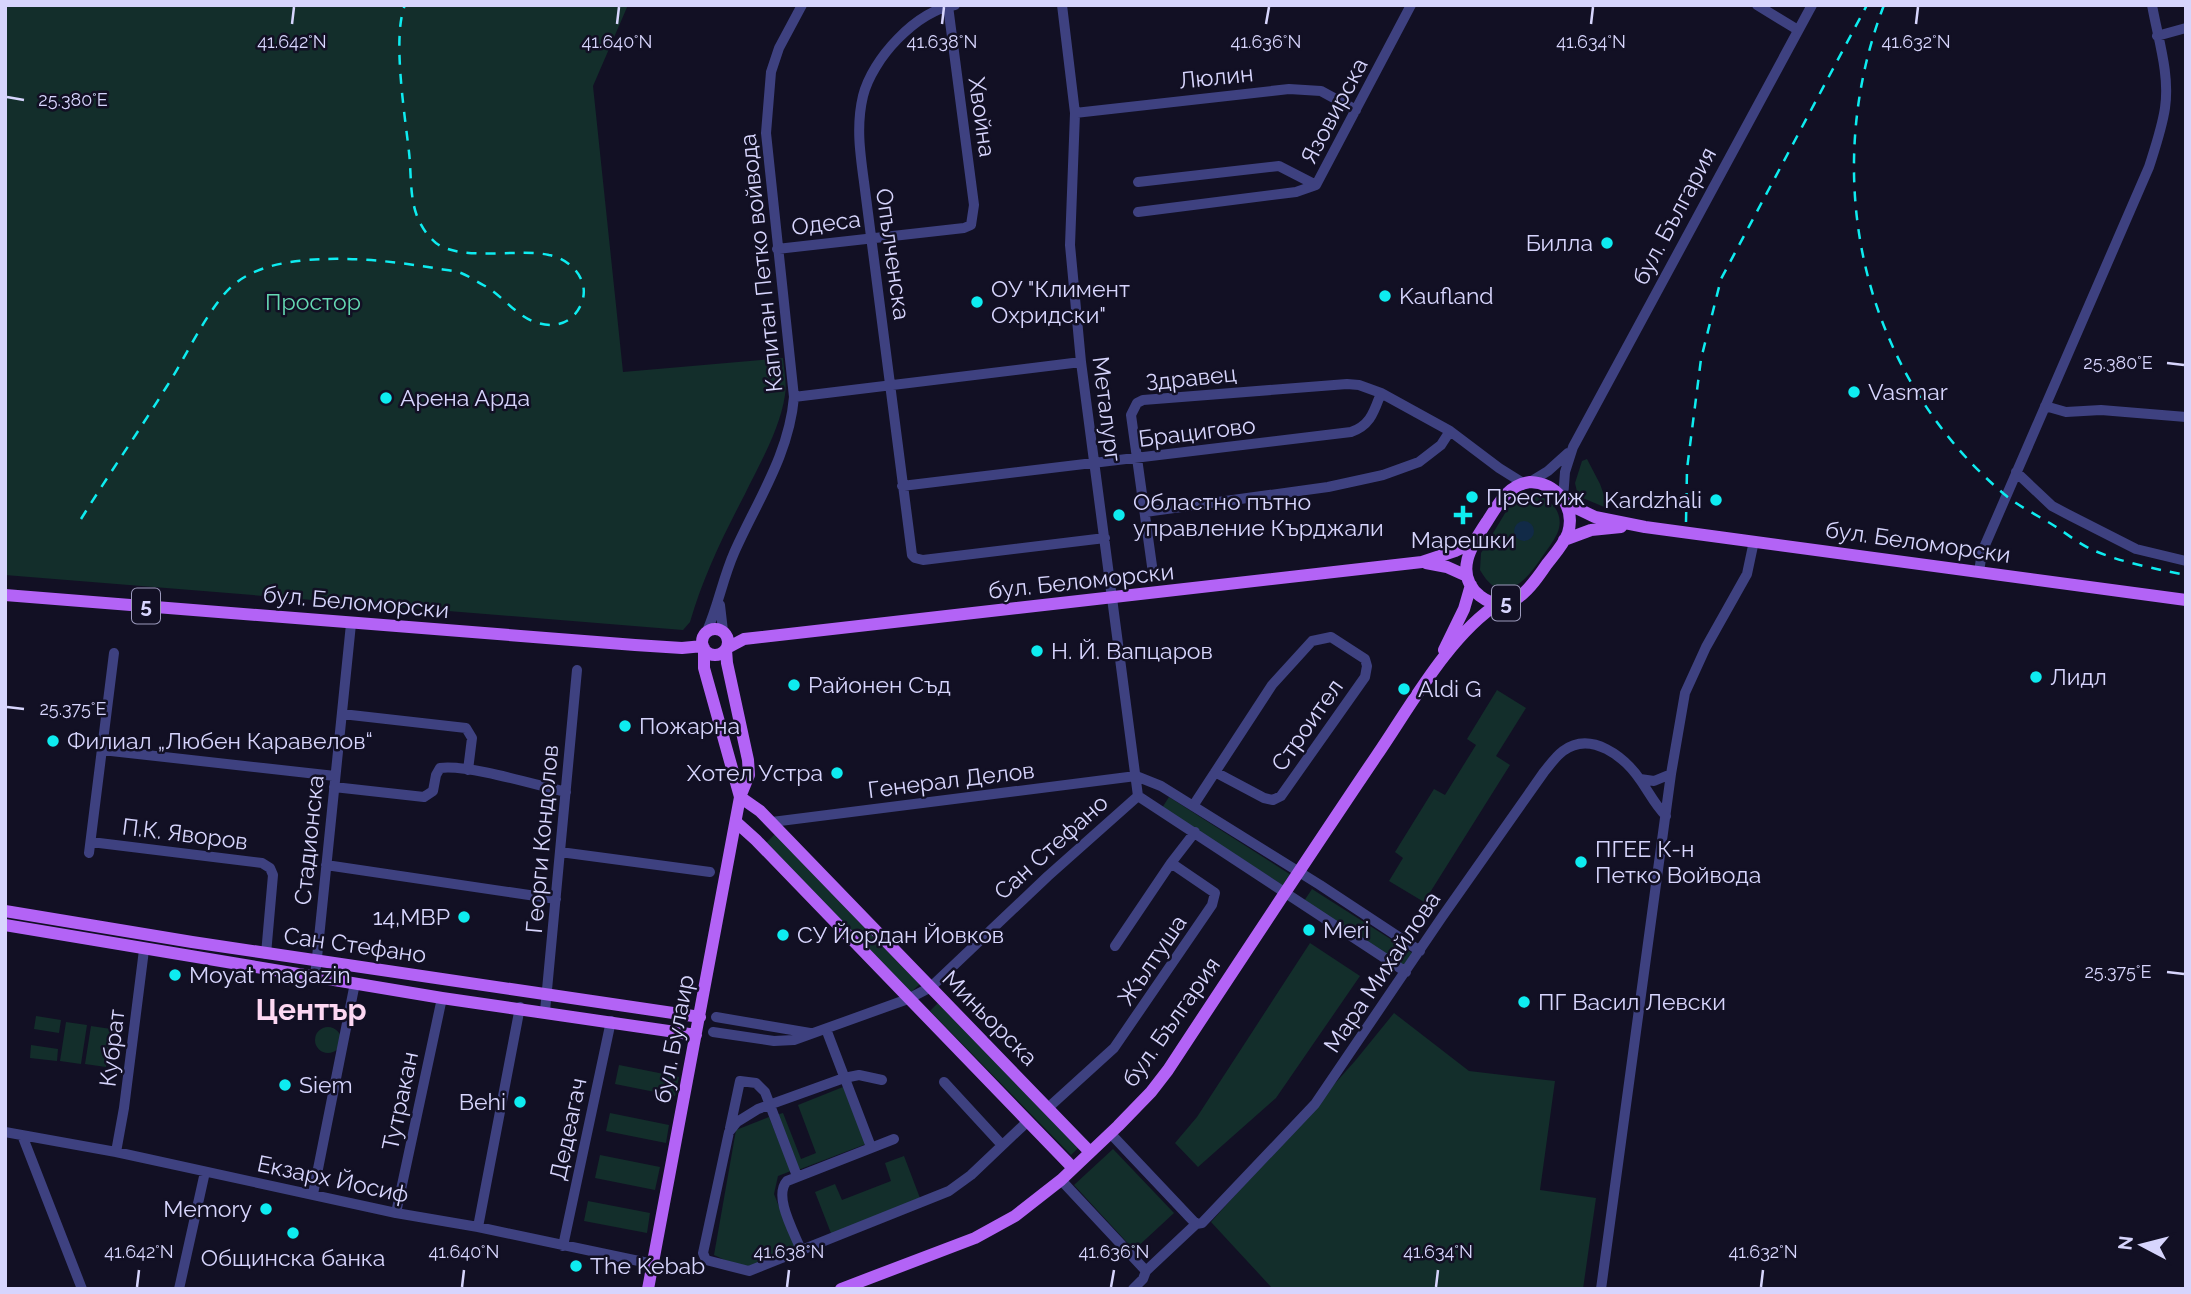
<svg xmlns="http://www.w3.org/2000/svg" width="2191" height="1294" font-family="Raleway,sans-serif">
	<rect width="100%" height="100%" fill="#121024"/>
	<!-- green -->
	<path fill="#132e2b" d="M5,5H628L593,86L623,372L783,358C784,370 787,383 785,395C780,429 760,463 745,494C723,536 703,577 690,622L683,630L5,575Z
		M1587,459L1600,484L1609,509L1578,496L1575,483L1582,461Z
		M1532,494C1551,497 1566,514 1557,534C1553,542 1547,550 1542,557C1526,581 1502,609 1480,570L1481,553L1510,505L1521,496Z
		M1497,690L1526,708L1496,756L1510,765L1424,902L1389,881L1403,858L1395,852L1434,789L1445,795L1476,745L1467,739Z
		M1169,797L1291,875L1284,886L1162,808Z
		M776,833L920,984L909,994L766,843Z
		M1312,889L1414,954L1406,967L1304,901Z
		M1310,943L1360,976L1276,1098L1198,1167L1175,1143L1197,1117Z
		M938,1003L1078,1148L1071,1155L930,1011Z
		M1394,1013L1469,1071L1555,1081L1540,1190L1596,1198L1583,1289H1273L1211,1222L1355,1061Z
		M36,1016L61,1020L59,1033L34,1029Z
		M66,1022L87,1025L81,1064L60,1061Z
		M91,1026L111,1029L106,1067L85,1064Z
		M315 1040a13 13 0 1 1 26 0a13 13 0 1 1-26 0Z
		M31,1045L58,1049L57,1061L30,1058Z
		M619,1065L679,1077L675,1096L615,1084Z
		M843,1087L866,1144L798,1170L776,1115L783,1113L801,1159L816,1153L798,1105Z
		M610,1113L669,1125L666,1143L606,1131Z
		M769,1117L791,1171L778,1176L774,1194L796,1249L744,1269L714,1255L736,1130Z
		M1113,1149L1174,1213L1134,1250L1074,1185Z
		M600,1155L660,1167L655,1190L595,1178Z
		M904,1156L923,1206L834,1241L815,1192L835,1184L842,1200L891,1181L885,1163Z
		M588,1201L650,1213L647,1233L584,1221Z"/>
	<!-- water -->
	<path fill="#112a47" d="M1514 531a10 10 0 1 1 20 0a10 10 0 1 1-20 0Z"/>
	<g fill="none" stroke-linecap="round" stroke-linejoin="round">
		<!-- minor -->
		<path stroke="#3e4180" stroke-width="10" d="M955,5C916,11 872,59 863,96C856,125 860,153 864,182L912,555L915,558L923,560L1105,538
			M1062,5L1075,113L1070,245L1081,362L1138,796
			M1757,5L1798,30
			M2157,36L2186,28
			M1075,113L1289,89L1321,91L1356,110
			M1138,182L1279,166L1316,185
			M1138,212L1296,192L1316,185L1411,5
			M777,249L964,228L971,225L974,205L948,6
			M1381,393L1450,431L1499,468L1523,483
			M794,397L1081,362
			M2045,406L2066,412L2101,410L2186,417
			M2016,472L2052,506L2071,516L2136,549L2186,561
			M1530,482L1548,471L1568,453
			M902,486C1051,469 1201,451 1351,432C1371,425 1374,411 1381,393L1359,385L1347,384L1143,400L1137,403L1131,415L1152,566
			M1563,499L1565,472L1573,447L1812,5
			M1145,512L1328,487L1383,475L1419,462L1441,445L1450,431
			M1979,572L1982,552L2149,167C2155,148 2162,128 2165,108C2170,74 2158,39 2152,5
			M720,605L723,631
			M707,631C718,606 723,578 734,553C757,501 789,455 794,397L766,133L771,72L779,48L802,5
			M342,714L466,728L472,738L468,770
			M102,750L335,776
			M1640,779L1654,781L1671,774
			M334,787L424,797L433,791L436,775L440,768C467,764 536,785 566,792
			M1138,796L1406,972
			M1193,806L1272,685L1312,641L1331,637L1365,659L1367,666L1365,677L1281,796L1273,800L1264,798L1215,772
			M772,822L1136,776L1161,786L1320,885L1420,951
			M91,842L262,863L270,868L273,875L266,954
			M560,852L710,872
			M89,853L114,653
			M326,865L556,899
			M1115,946L1171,863
			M315,977L351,624
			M545,1011L577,670
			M716,1017L810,1033
			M826,1029L871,1147
			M713,1032L774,1041L794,1040L908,999L931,987L1048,876L1138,796
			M882,1080L859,1075L844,1078L758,1109L737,1122L729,1132L703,1253L706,1260L749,1271L949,1191L971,1175L1028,1121
			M944,1082L1002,1145
			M1049,1107L1114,1048L1212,905L1215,893L1171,863L1195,832
			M730,1128L740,1081L756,1083L765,1092L797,1176
			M5,1132L116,1152L396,1213L478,1227L653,1264
			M1110,1133L1196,1224
			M22,1135L82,1289
			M116,1152L124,1108L144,950
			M1061,1180L1146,1271
			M313,1194L355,983
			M396,1213L442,998
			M478,1227L520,1007
			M563,1246L611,1021
			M801,1250C794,1232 773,1196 787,1181L894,1139
			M179,1289L205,1172
			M1133,1289L1143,1279L1146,1271L1196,1224L1202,1223L1315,1104L1442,917L1544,772C1550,765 1555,757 1563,751C1591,730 1625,757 1641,781C1650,794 1655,805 1666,816
			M1601,1289L1671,774L1685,693L1706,647L1747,574L1754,541"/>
		<!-- major -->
		<path stroke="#b363f6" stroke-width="12" d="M1530,482C1556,483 1576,506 1568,533C1564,544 1554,555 1547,564C1532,586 1510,619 1480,596C1452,573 1473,543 1488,520C1499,503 1508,485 1530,482Z
			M1566,503L1595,517L1645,527L2186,600
			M1564,540L1591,530L1621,527
			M1426,563L1447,567L1467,576
			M5,595L635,645L682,648L703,646
			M702 642a13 13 0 1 1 26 0a13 13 0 1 1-26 0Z
			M704,648V668L740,797
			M727,648L744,639L1422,562L1455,551L1474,542
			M1444,650L1464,609L1471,585
			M740,797L760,811L1090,1152
			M736,822L756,840L1073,1168
			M5,911L192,942L700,1017
			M5,925L442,998L696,1035
			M648,1289L740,797L749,775L748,760L727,663L726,650
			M841,1289L975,1238L1015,1216L1061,1180L1118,1126L1151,1092L1168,1070C1237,965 1306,860 1377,755C1410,707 1449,635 1499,603"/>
		<!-- rail -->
		<path stroke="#0eecf0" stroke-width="2.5" stroke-dasharray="10 9" stroke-linecap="butt" d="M1884,5C1818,178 1862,373 2004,494C2018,506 2037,515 2053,525C2066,533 2079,544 2093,550C2116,561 2160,570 2186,575
			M81,519C109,474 139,431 167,386C186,357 211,301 237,282C261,264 296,260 325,259C362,258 398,262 434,268C443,270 453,270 461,273C469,276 477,282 485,286C504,297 517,317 538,323C558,329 575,321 582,302C590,279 570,259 549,255C519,248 462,262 436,243C425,234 417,220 414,206C410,189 411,169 409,152C405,116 392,36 405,5
			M1686,522L1687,469L1701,359L1721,279L1867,5"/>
	</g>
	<!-- ticks -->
	<path fill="none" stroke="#d7d5fd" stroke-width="2.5" d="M292,24L294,7M617,24L619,7M942,24L944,7M1266,24L1269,7M1591,24L1593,7M1916,24L1918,7M7,97L24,100M2167,363L2184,365M7,707L24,709M2167,972L2184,974M137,1287L139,1270M462,1287L464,1270M787,1287L789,1270M1111,1287L1114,1270M1436,1287L1438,1270M1761,1287L1763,1270"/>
	<!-- markers -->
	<g fill="#0eecf0" stroke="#121024" stroke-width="2.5">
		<circle cx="1607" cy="243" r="7"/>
		<circle cx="1385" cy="296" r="7"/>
		<circle cx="977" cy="302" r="7"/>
		<circle cx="1854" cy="392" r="7"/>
		<circle cx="386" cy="398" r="7"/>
		<circle cx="1472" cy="497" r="7"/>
		<circle cx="1716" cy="500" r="7"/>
		<circle cx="1119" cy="515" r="7"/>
		<path d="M1459.5 504.5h7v7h7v7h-7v7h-7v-7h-7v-7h7z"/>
		<circle cx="1037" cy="651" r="7"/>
		<circle cx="2036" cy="677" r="7"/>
		<circle cx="794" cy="685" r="7"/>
		<circle cx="1404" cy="689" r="7"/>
		<circle cx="625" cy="726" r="7"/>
		<circle cx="53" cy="741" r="7"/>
		<circle cx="837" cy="773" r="7"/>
		<circle cx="1581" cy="862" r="7"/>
		<circle cx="464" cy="917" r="7"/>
		<circle cx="1309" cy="930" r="7"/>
		<circle cx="783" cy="935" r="7"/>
		<circle cx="175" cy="975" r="7"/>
		<circle cx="1524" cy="1002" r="7"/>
		<circle cx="285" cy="1085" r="7"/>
		<circle cx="520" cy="1102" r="7"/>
		<circle cx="266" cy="1209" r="7"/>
		<circle cx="293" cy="1233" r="7"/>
		<circle cx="576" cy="1266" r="7"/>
	</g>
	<g text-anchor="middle" stroke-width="5" stroke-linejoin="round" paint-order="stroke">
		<!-- shield labels -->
		<g fill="#121024" stroke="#9c9abc" stroke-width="2">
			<rect x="1492" y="585.5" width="28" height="35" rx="5"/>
			<rect x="132" y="588.5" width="28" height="35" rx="5"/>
		</g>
		<g font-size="21" font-weight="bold" fill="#d7d5fd">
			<text x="1506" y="610">5</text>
			<text x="146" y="613">5</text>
		</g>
		<!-- street labels -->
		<g font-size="23" fill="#d7d5fd" stroke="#121024">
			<text transform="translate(1216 77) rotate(-6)" y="8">Люлин</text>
			<text transform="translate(1334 111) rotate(-62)" y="8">Язовирска</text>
			<text transform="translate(982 117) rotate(82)" y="8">Хвойна</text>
			<text transform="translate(1674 216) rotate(-62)" y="8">бул. България</text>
			<text transform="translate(826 223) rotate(-7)" y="8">Одеса</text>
			<text transform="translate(893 254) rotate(82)" y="8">Опълченска</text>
			<text transform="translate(761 263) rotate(-96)" y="8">Капитан Петко войвода</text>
			<text transform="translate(1191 378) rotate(-6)" y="8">Здравец</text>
			<text transform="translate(1107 409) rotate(83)" y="8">Металург</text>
			<text transform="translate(1197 432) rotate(-7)" y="8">Брацигово</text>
			<text transform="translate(1918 542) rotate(8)" y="8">бул. Беломорски</text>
			<text transform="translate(1081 581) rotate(-6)" y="8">бул. Беломорски</text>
			<text transform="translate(356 602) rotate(5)" y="8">бул. Беломорски</text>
			<text transform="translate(1307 725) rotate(-55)" y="8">Строител</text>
			<text transform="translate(951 780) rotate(-7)" y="8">Генерал Делов</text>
			<text transform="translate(185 834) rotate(7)" y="8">П.К. Яворов</text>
			<text transform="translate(542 839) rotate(-85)" y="8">Георги Кондолов</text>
			<text transform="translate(309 840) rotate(-84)" y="8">Стадионска</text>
			<text transform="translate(1051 847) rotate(-42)" y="8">Сан Стефано</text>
			<text transform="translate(355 945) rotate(8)" y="8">Сан Стефано</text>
			<text transform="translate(1152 960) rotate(-56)" y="8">Жълтуша</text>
			<text transform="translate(1382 972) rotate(-56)" y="8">Мара Михайлова</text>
			<text transform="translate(990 1018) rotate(45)" y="8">Миньорска</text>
			<text transform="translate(1171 1022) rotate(-55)" y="8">бул. България</text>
			<text transform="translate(674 1039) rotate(-79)" y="8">бул. Булаир</text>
			<text transform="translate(112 1048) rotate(-83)" y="8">Кубрат</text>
			<text transform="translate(400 1101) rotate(-78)" y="8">Тутракан</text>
			<text transform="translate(568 1129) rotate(-78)" y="8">Дедеагач</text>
			<text transform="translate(333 1179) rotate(12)" y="8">Екзарх Йосиф</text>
		</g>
		<!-- poi labels -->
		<g font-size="23" fill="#d7d5fd" stroke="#121024" text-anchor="start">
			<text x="1593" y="251" text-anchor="end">Билла</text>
			<text x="991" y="297">ОУ "Климент<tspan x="991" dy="26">Охридски"</tspan></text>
			<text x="1399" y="304">Kaufland</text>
			<text x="1868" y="400">Vasmar</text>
			<text x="400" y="406">Арена Арда</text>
			<text x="1486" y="505">Престиж</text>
			<text x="1702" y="508" text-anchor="end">Kardzhali</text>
			<text x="1133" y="510">Областно пътно<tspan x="1133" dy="26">управление Кърджали</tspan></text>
			<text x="1463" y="548" text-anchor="middle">Марешки</text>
			<text x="1051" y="659">Н. Й. Вапцаров</text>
			<text x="2050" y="685">Лидл</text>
			<text x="808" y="693">Районен Съд</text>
			<text x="1418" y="697">Aldi G</text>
			<text x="639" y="734">Пожарна</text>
			<text x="67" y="749">Филиал „Любен Каравелов“</text>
			<text x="823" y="781" text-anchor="end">Хотел Устра</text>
			<text x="1595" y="857">ПГЕЕ К-н<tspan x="1595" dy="26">Петко Войвода</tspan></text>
			<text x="450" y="925" text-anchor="end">14,МВР</text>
			<text x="1323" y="938">Meri</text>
			<text x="797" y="943">СУ Йордан Йовков</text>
			<text x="189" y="983">Moyat magazin</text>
			<text x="1538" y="1010">ПГ Васил Левски</text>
			<text x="299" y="1093">Siem</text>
			<text x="506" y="1110" text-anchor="end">Behi</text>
			<text x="252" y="1217" text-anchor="end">Memory</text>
			<text x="293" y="1266" text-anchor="middle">Общинска банка</text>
			<text x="590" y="1274">The Kebab</text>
		</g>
		<!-- park labels -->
		<g font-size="23" fill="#65d9b3" stroke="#121024">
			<text x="313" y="310">Простор</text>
		</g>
		<!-- district labels -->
		<g font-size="30" font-weight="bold" fill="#fdd7f2" stroke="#121024">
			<text x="311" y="1020">Център</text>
		</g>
	</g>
	<g font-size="18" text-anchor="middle" fill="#d7d5fd" stroke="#121024" stroke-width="5" stroke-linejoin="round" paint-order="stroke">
		<text x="292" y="48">41.642°N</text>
		<text x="617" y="48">41.640°N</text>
		<text x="942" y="48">41.638°N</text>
		<text x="1266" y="48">41.636°N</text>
		<text x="1591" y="48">41.634°N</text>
		<text x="1916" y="48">41.632°N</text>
		<text x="73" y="106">25.380°E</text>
		<text x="2118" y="369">25.380°E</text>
		<text x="73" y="715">25.375°E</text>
		<text x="2118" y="978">25.375°E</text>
		<text x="139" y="1258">41.642°N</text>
		<text x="464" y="1258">41.640°N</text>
		<text x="789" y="1258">41.638°N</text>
		<text x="1114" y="1258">41.636°N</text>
		<text x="1438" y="1258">41.634°N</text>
		<text x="1763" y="1258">41.632°N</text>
	</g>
	<!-- border -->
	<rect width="2191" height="1294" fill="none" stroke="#d7d5fd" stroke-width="14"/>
	<!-- north arrow -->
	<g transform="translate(2142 1245) rotate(277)" stroke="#121024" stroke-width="5" paint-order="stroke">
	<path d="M0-5L12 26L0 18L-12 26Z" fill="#d7d5fd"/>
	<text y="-10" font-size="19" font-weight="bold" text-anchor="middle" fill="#d7d5fd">N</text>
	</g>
</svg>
